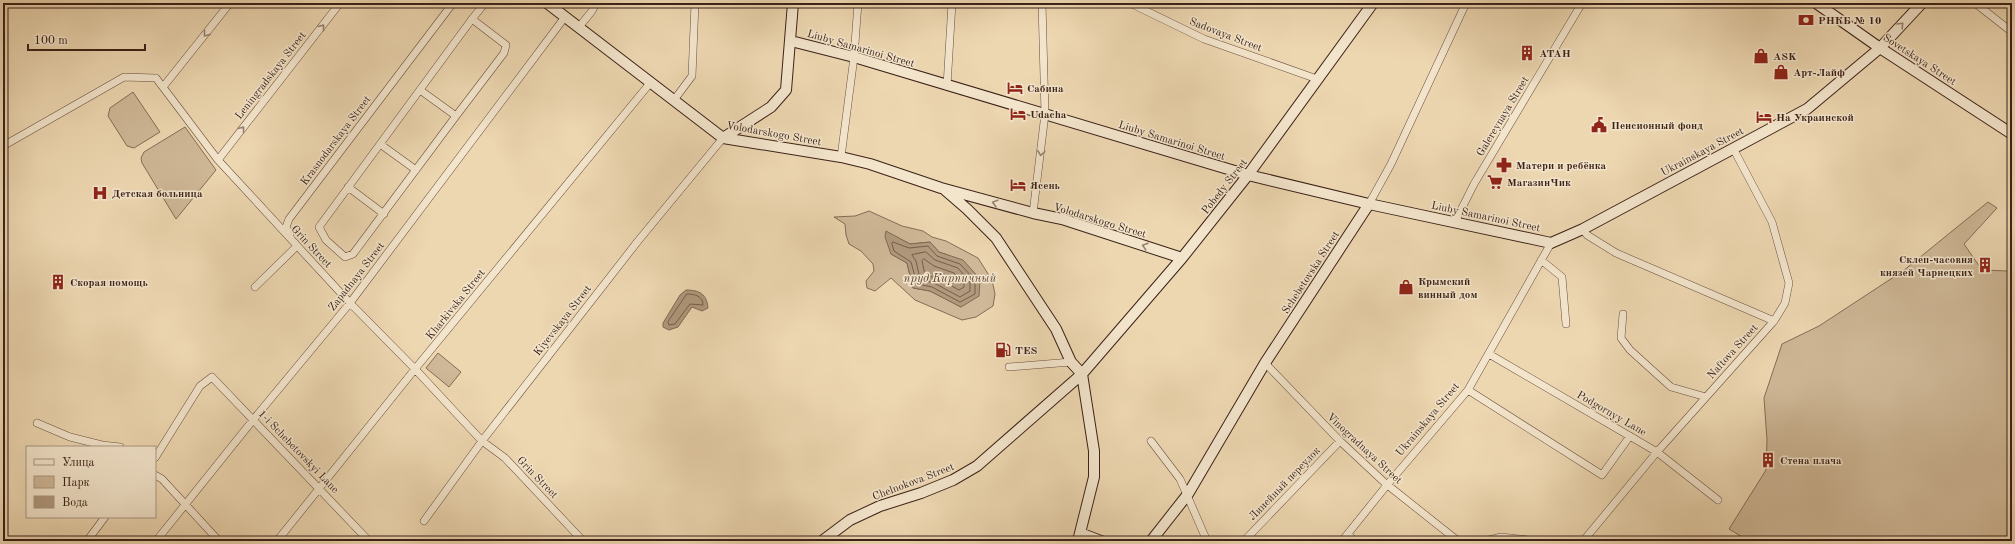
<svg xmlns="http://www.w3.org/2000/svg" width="2015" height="544" font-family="'Old Standard TT',serif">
	<rect width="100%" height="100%" fill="#edd7b1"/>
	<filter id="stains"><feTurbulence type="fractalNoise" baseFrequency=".005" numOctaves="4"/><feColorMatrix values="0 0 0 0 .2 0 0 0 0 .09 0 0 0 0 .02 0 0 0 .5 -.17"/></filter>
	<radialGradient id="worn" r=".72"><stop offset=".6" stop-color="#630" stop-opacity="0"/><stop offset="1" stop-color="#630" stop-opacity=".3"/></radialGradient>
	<!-- green -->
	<path fill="#cfb897" stroke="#856c57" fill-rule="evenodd" d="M133,92L160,132L134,148L127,146L108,116L110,108Z
		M185,127L216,170L176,219L142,163L141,158L144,152Z
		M1988,202L1997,208L1964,244L1982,270L2008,271L2012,266V541H1749L1729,529L1766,470L1767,440L1764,398L1782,344L1819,326L1903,271Z
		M869,211L902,226L923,231L932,237L946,241L978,258L992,280L995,294L993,306L976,317L962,320L915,300L891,278L875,291L867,288L866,281L874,271L873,264L861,251L849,244L846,235L845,224L834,217L855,216ZM886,232L910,244L930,242L939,252L948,255L961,307L930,291L913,288L907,263L891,254Z
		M438,353L461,372L449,387L426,368Z"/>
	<!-- water -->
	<path fill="#b0997d" stroke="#816954" d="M886,231L910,244L930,242L939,252L963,260L980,279L979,296L961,307L930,291L913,288L907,263L891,254L885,237Z
		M686,290C699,290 707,294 708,308L702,311L692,307L678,327L669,330L663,327V323L680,295Z"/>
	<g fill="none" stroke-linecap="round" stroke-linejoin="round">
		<!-- shore -->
		<path stroke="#765d4a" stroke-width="1" d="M893,242L909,248L928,246L937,256L960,264L975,280V294L960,302L932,287L917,284L911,262L894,251L892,244Z
			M926,252L935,260L958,268L970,282V291L960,297L934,283L920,279L916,261L912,255Z
			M924,259L934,266L954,273L964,284V287L959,290L937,278L925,275L922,261Z
			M687,294C695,294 703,296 703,305L690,304L675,324L669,325L668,322Z"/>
		<defs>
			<path id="street" d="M1130,3L1204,39L1317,79
				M1975,3L2012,32
				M579,27L592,11L596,3
				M947,86L952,3
				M163,87L230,3
				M420,90L456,116L353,254L345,257L326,240L319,227L472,19L485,3
				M674,100L692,76L695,3
				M456,116L504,53L506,45L472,19
				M380,144L416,170
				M3,146L124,77L156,78L218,160L350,303L415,369L482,441L505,458L583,541
				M841,157L854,57L858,3
				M218,160L340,3
				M348,187L384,214
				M1369,204L1391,164L1466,3
				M1033,213L1045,114L1042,3
				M1455,222L1474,184L1582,3
				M1583,229L1587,235L1616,253L1774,321
				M290,234L286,227L289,219L453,3
				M1541,260L1562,277L1566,324
				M255,287L297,246L295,243
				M1623,314L1621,338L1630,350L1671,387L1706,397
				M1489,354L1657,452L1718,500
				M1265,363L1340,441L1385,483L1458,541
				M1009,367L1071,362
				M1468,390L1602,475L1630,436
				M37,423L70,437L102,445L120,447
				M1151,441L1180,479L1207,541
				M155,458L200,386L212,377L369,541
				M155,475L162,479L219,541
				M424,521L482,441L638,241L723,138
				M1348,534L1354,541
				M1584,540L1657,452L1774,321L1785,303L1789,283L1772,222L1733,148
				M87,541L105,517
				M156,541L253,420L350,303L565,17
				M277,541L415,369L651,82
				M1244,541L1340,441
				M1342,541L1387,485L1468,390L1551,243
				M1485,541L1501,537L1537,541"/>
			<path id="secondary" d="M547,3L723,138L841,157L870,164L941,188L1033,213L1062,219L1182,258
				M1816,3L1880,48L2012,134
				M791,41L854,57L1248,175L1369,204L1551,243L1583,229L1807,109L1880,48L1922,3
				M723,138L771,107L786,90L793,3
				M945,190L967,209L996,238L1056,329L1071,362L1082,374
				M1080,533L1101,541
				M822,541L850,520L880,506L921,493L953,480L977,466L1082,374L1182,258L1248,175L1373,3
				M1078,541L1094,477V451L1082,374
				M1151,541L1188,494L1265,363L1369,204"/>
		</defs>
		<!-- street casing -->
		<use href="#street" stroke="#684e3e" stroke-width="8"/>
		<!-- secondary casing -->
		<use href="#secondary" stroke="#3b2117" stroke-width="12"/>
		<!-- street -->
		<use href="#street" stroke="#f3e5cc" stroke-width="7"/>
		<!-- secondary -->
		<use href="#secondary" stroke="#f3e5cc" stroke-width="10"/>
	</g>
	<!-- one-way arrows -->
	<defs><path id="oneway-chevron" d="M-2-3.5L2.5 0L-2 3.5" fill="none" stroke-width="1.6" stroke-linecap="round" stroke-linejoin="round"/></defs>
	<g stroke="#978372">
		<use href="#oneway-chevron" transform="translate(1901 25) rotate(-47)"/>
		<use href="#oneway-chevron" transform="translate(322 27) rotate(-52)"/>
		<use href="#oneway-chevron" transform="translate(206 34) rotate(128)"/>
		<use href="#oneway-chevron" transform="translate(242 129) rotate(-52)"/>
		<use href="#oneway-chevron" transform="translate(1041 153) rotate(97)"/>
		<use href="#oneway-chevron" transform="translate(995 203) rotate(-165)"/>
		<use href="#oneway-chevron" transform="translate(1145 246) rotate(-162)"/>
	</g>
	<!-- icons -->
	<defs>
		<symbol id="bank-bare" viewBox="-9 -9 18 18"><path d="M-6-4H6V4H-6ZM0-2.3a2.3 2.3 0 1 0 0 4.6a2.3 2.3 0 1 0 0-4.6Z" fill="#8f2418" stroke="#f3e5cc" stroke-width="2.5" paint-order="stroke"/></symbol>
		<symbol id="building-bare" viewBox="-9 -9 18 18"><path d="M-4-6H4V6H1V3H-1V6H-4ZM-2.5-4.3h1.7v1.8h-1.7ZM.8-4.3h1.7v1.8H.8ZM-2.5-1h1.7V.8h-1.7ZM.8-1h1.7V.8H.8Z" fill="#8f2418" stroke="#f3e5cc" stroke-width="2.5" paint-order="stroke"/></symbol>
		<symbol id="shop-bare" viewBox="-9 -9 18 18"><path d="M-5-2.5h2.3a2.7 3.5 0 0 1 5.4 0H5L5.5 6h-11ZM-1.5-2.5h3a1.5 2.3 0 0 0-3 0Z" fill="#8f2418" stroke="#f3e5cc" stroke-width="2.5" paint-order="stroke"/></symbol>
		<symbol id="hotel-bare" viewBox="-9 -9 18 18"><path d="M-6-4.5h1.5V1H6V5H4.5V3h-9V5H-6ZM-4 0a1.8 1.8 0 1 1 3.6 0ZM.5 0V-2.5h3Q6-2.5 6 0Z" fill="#8f2418" stroke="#f3e5cc" stroke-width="2.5" paint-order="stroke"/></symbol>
		<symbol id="civic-bare" viewBox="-9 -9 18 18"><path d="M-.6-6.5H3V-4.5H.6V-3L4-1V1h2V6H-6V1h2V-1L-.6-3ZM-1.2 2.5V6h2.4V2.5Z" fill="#8f2418" stroke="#f3e5cc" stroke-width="2.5" paint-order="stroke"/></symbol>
		<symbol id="pharmacy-bare" viewBox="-9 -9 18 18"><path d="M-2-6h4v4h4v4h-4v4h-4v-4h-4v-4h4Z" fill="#8f2418" stroke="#f3e5cc" stroke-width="2.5" paint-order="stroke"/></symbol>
		<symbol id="supermarket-bare" viewBox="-9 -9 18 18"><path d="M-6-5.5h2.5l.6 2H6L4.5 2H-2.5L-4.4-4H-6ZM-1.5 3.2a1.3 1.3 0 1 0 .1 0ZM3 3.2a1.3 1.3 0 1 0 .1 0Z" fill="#8f2418" stroke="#f3e5cc" stroke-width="2.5" paint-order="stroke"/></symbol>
		<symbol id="hospital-bare" viewBox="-9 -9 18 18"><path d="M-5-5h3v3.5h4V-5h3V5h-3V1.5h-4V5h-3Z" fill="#8f2418" stroke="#f3e5cc" stroke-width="2.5" paint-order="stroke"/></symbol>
		<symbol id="fuel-bare" viewBox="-9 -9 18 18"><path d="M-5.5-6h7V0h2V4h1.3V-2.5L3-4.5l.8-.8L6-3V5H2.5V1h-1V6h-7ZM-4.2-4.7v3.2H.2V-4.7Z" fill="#8f2418" stroke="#f3e5cc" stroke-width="2.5" paint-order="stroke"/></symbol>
	</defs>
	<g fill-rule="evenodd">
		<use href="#bank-bare" x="1795" y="9" width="22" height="22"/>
		<use href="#building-bare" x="1516" y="42" width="22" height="22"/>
		<use href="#shop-bare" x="1750" y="45" width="22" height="22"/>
		<use href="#shop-bare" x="1770" y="61" width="22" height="22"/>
		<use href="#hotel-bare" x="1004" y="77" width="22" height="22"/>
		<use href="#hotel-bare" x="1007" y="103" width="22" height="22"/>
		<use href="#hotel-bare" x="1753" y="106" width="22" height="22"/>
		<use href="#civic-bare" x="1588" y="114" width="22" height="22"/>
		<use href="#pharmacy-bare" x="1493" y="154" width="22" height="22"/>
		<use href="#supermarket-bare" x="1484" y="171" width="22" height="22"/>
		<use href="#hotel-bare" x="1007" y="174" width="22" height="22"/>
		<use href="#hospital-bare" x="89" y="182" width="22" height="22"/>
		<use href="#building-bare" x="1974" y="254" width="22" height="22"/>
		<use href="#building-bare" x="47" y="271" width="22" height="22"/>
		<use href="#shop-bare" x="1395" y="276" width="22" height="22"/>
		<use href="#fuel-bare" x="992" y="339" width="22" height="22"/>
		<use href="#building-bare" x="1757" y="449" width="22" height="22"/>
	</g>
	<g text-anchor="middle" stroke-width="3" stroke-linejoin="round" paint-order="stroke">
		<!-- poi labels -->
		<g font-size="11" font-weight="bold" fill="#3b2117" stroke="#f3e5cc" text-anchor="start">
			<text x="1818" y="24">РНКБ № 10</text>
			<text x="1539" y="57">АТАН</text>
			<text x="1773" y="60">ASK</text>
			<text x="1793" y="76">Арт-Лайф</text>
			<text x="1027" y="92">Сабина</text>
			<text x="1030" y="118">Udacha</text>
			<text x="1776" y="121">На Украинской</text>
			<text x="1611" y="129">Пенсионный фонд</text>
			<text x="1516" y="169">Матери и ребёнка</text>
			<text x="1507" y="186">МагазинЧик</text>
			<text x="1030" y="189">Ясень</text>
			<text x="112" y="197">Детская больница</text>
			<text x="1973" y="263" text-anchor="end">Склеп-часовня<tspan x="1973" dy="13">князей Чарнецких</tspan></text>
			<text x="1418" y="285">Крымский<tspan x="1418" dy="13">винный дом</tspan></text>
			<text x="70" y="286">Скорая помощь</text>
			<text x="1015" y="354">TES</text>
			<text x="1780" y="464">Стена плача</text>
		</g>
		<!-- street labels -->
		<g font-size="11" fill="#3b2117" stroke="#f3e5cc">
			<text transform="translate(1226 34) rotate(21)" y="4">Sadovaya Street</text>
			<text transform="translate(861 48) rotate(16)" y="4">Liuby Samarinoi Street</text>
			<text transform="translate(1920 59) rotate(33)" y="4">Sovetskaya Street</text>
			<text transform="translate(270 75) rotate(-52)" y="4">Leningradskaya Street</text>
			<text transform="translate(1502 116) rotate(-59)" y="4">Galereynaya Street</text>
			<text transform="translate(774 133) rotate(10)" y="4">Volodarskogo Street</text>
			<text transform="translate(335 140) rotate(-53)" y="4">Krasnodarskaya Street</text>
			<text transform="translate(1172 140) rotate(17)" y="4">Liuby Samarinoi Street</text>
			<text transform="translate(1702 151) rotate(-28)" y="4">Ukrainskaya Street</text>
			<text transform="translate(1224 186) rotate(-52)" y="4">Pobedy Street</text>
			<text transform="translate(1486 216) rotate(12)" y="4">Liuby Samarinoi Street</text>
			<text transform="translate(1100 220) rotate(17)" y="4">Volodarskogo Street</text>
			<text transform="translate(312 246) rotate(47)" y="4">Grin Street</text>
			<text transform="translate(1310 272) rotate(-57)" y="4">Schebetovska Street</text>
			<text transform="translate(356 276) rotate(-52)" y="4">Zapadnaya Street</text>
			<text transform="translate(455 304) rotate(-51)" y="4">Kharkivska Street</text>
			<text transform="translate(562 320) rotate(-52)" y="4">Kiyevskaya Street</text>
			<text transform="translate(1732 351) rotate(-48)" y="4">Naftova Street</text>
			<text transform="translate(1612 413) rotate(30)" y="4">Podgornyy Lane</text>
			<text transform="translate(1427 419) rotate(-50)" y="4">Ukrainskaya Street</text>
			<text transform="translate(1365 448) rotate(43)" y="4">Vinogradnaya Street</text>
			<text transform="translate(299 451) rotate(46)" y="4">1-i Schebetovskyi Lane</text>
			<text transform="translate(538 477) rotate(46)" y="4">Grin Street</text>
			<text transform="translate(913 481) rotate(-21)" y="4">Chelnokova Street</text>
			<text transform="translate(1284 483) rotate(-46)" y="4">Линейный переулок</text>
		</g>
		<!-- water labels -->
		<g font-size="12" font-style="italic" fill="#5e4536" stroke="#f3e5cc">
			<text x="950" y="282">пруд Кирпичный</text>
		</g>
	</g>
	<!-- margin -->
	<rect width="2015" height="544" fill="none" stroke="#edd7b1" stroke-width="16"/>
	<rect x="4" y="4" width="2007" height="536" fill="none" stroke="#3b2117" stroke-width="2"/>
	<rect x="8" y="8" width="1999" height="528" fill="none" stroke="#3b2117"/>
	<!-- legend -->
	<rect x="26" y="446" width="130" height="72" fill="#f3e5cc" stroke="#a99784"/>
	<rect x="34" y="459" width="20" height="6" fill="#f3e5cc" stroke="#a99784"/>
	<text x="62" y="466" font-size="12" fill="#3b2117">Улица</text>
	<rect x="34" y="476" width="20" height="12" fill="#cfb897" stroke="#a99784"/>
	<text x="62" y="486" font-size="12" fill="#3b2117">Парк</text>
	<rect x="34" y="496" width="20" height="12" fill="#b0997d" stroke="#a99784"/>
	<text x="62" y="506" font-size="12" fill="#3b2117">Вода</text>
	<!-- scale -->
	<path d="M28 44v6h117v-6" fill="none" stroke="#3b2117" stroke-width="2"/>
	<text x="34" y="44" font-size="12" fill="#3b2117" stroke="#f3e5cc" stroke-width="3" paint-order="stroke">100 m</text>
	<rect width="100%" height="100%" filter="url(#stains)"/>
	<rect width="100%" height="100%" fill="url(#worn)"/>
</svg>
